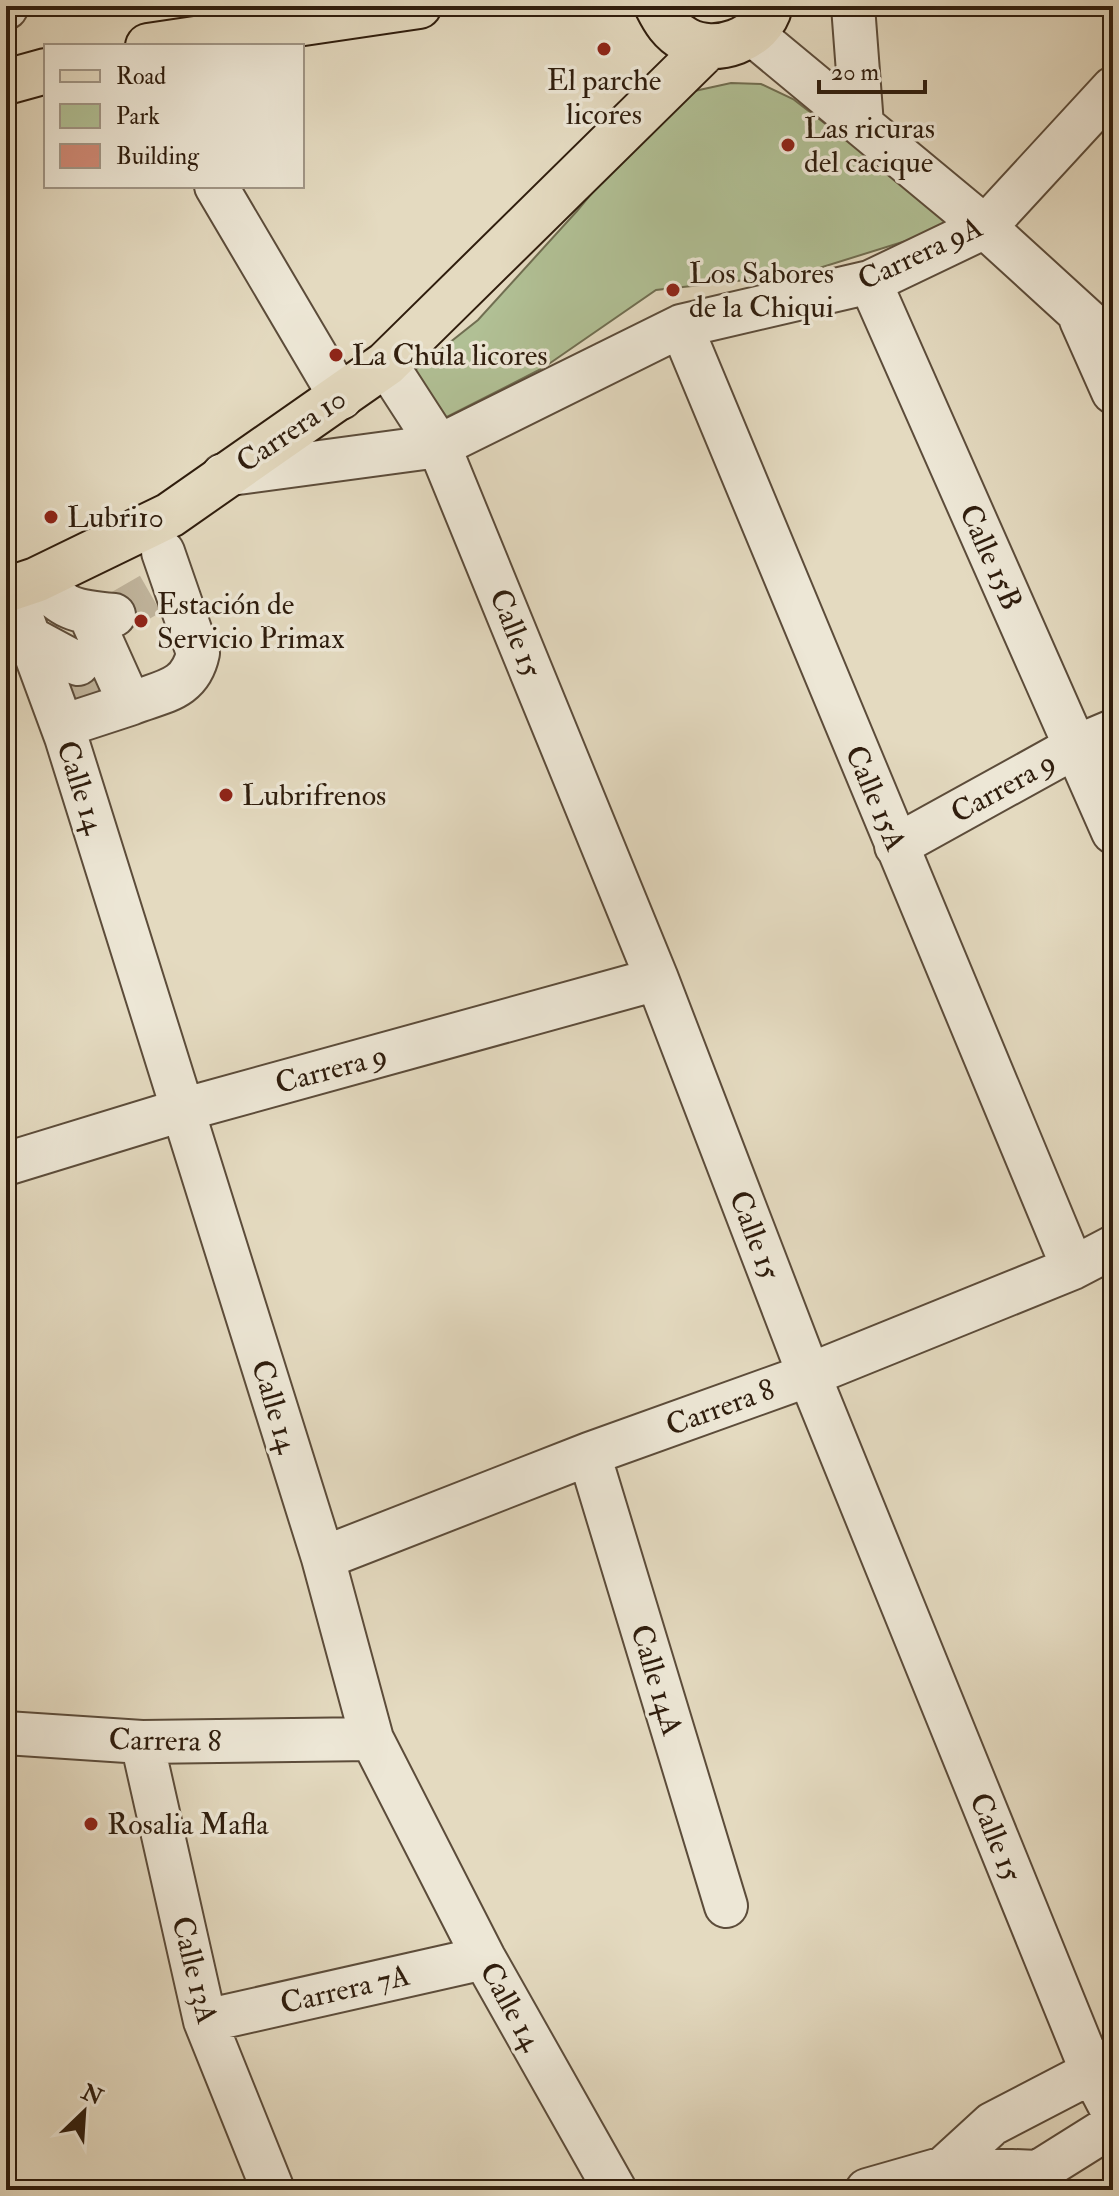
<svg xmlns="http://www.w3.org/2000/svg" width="1119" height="2196" font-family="'IM FELL Double Pica',serif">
	<rect width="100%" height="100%" fill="#e4dac0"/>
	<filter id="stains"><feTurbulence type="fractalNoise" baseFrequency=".0025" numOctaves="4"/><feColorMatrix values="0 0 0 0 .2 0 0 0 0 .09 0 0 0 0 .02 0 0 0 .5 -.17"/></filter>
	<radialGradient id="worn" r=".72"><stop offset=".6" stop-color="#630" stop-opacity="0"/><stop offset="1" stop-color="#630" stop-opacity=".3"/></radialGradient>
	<!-- green -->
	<path fill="#b1c095" stroke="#706e51" stroke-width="2" d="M731,83L761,84L793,99L957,225L800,274L656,290L543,368L433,424L410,374L478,320L577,211L624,154L690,92Z"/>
	<!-- building -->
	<path fill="#d08a76" stroke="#2f1d0d" stroke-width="2" d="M87,661L101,695L82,703L68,668Z"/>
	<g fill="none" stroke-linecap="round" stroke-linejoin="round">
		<!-- minor-tunnel -->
		<path stroke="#c0b49c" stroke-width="42" stroke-dasharray="42 21" stroke-linecap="butt" d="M114,615L154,592
			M78,664L94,698"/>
		<defs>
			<path id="minor" d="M853,6L862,125
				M6,8L7,6
				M751,33L985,227L1113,344
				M216,186L341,398
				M870,282L1113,832
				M1081,320L1113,392
				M681,326L1073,1268
				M386,364L439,446L657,979L809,1375L1092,2072L1113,2112
				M223,475L439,446L681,326L870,282L985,227L1113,88
				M36,580C67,610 71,611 114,615
				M11,588L66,737L323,1558L372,1739L484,1958L615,2190
				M89,613L130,704C162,691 190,691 198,653L163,552
				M28,637L78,664
				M78,721L130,704
				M896,846L1075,747L1113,731
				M6,1164L182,1110L657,979
				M589,1454L726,1906
				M323,1558L589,1454L809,1375L1073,1268L1113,1247
				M6,1733L142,1742L372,1739
				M142,1742L205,2021L273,2190
				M205,2021L484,1958
				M944,2168L992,2124L1092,2072L1113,2058
				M867,2190L944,2168L1038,2172L1113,2125"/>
			<path id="major" d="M657,6C664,20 671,32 686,40C715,56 762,40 770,6
				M148,46L419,6
				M6,82L46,71
				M6,590L36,580L170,515L386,364L708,47"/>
		</defs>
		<!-- minor casing -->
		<use href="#minor" stroke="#5c4c3a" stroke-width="46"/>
		<!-- major casing -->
		<use href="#major" stroke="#2f1d0d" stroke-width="48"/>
		<!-- minor -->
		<use href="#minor" stroke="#ede7d6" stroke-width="42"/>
		<!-- major -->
		<use href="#major" stroke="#e4dac0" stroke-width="44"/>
	</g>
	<!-- markers -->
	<g fill="#8f2418" stroke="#ede7d6" stroke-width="3">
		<circle cx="604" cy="49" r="8"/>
		<circle cx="788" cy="145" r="8"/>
		<circle cx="673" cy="290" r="8"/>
		<circle cx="336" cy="355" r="8"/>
		<circle cx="51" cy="517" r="8"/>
		<circle cx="141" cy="621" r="8"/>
		<circle cx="226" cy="795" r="8"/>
		<circle cx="91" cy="1824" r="8"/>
	</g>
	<g text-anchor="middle" stroke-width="7" stroke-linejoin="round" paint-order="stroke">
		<!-- poi labels -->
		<g font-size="30" fill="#2f1d0d" stroke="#ede7d6" text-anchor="start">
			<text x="604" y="90" text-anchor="middle">El parche<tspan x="604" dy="34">licores</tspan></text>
			<text x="804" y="138">Las ricuras<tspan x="804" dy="34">del cacique</tspan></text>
			<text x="689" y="283">Los Sabores<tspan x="689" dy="34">de la Chiqui</tspan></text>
			<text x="352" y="365">La Chula licores</text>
			<text x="67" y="527">Lubri10</text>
			<text x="157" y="614">Estación de<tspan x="157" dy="34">Servicio Primax</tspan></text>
			<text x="242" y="805">Lubrifrenos</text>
			<text x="107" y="1834">Rosalia Mafla</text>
		</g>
		<!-- street labels -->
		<g font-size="30" fill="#2f1d0d" stroke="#ede7d6">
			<text transform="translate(920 253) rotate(-25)" y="10">Carrera 9A</text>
			<text transform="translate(291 430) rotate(-34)" y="10">Carrera 10</text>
			<text transform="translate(991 557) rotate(66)" y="10">Calle 15B</text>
			<text transform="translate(516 633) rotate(68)" y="10">Calle 15</text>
			<text transform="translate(81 787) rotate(72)" y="10">Calle 14</text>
			<text transform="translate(1003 787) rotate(-29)" y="10">Carrera 9</text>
			<text transform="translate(876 798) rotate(67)" y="10">Calle 15A</text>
			<text transform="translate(331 1069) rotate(-15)" y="10">Carrera 9</text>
			<text transform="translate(755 1235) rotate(69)" y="10">Calle 15</text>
			<text transform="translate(275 1406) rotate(73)" y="10">Calle 14</text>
			<text transform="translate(720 1407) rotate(-20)" y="10">Carrera 8</text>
			<text transform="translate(657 1680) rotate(73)" y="10">Calle 14A</text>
			<text transform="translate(165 1740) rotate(1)" y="10">Carrera 8</text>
			<text transform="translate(996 1837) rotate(68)" y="10">Calle 15</text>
			<text transform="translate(195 1970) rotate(76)" y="10">Calle 13A</text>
			<text transform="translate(345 1989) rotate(-13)" y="10">Carrera 7A</text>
			<text transform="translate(511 2006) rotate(61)" y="10">Calle 14</text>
		</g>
	</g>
	<!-- margin -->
	<rect width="1119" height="2196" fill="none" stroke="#e4dac0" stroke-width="32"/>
	<rect x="8" y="8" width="1103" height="2180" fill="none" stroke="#2f1d0d" stroke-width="4"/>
	<rect x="16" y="16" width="1087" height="2164" fill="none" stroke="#2f1d0d" stroke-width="2"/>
	<!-- legend -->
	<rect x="44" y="44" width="260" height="144" fill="#ede7d6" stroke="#a19686" stroke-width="2"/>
	<rect x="60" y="70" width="40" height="12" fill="#e4dac0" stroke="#a19686" stroke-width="2"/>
	<text x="116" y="84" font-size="24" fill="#2f1d0d">Road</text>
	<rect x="60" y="104" width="40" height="24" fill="#b1c095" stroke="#a19686" stroke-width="2"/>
	<text x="116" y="124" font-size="24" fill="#2f1d0d">Park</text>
	<rect x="60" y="144" width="40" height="24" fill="#d08a76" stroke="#a19686" stroke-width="2"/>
	<text x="116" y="164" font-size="24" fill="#2f1d0d">Building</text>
	<!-- north arrow -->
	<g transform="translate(84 2112) rotate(25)" stroke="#ede7d6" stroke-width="6" paint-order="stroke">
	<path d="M0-6L14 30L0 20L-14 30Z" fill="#2f1d0d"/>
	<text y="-12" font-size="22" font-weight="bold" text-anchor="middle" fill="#2f1d0d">N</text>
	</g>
	<!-- scale -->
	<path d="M819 80v12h106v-12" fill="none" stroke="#2f1d0d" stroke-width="4"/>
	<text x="831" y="80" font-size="24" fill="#2f1d0d" stroke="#ede7d6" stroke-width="6" paint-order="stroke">20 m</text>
	<rect width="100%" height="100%" filter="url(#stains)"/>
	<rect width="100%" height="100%" fill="url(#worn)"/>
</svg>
